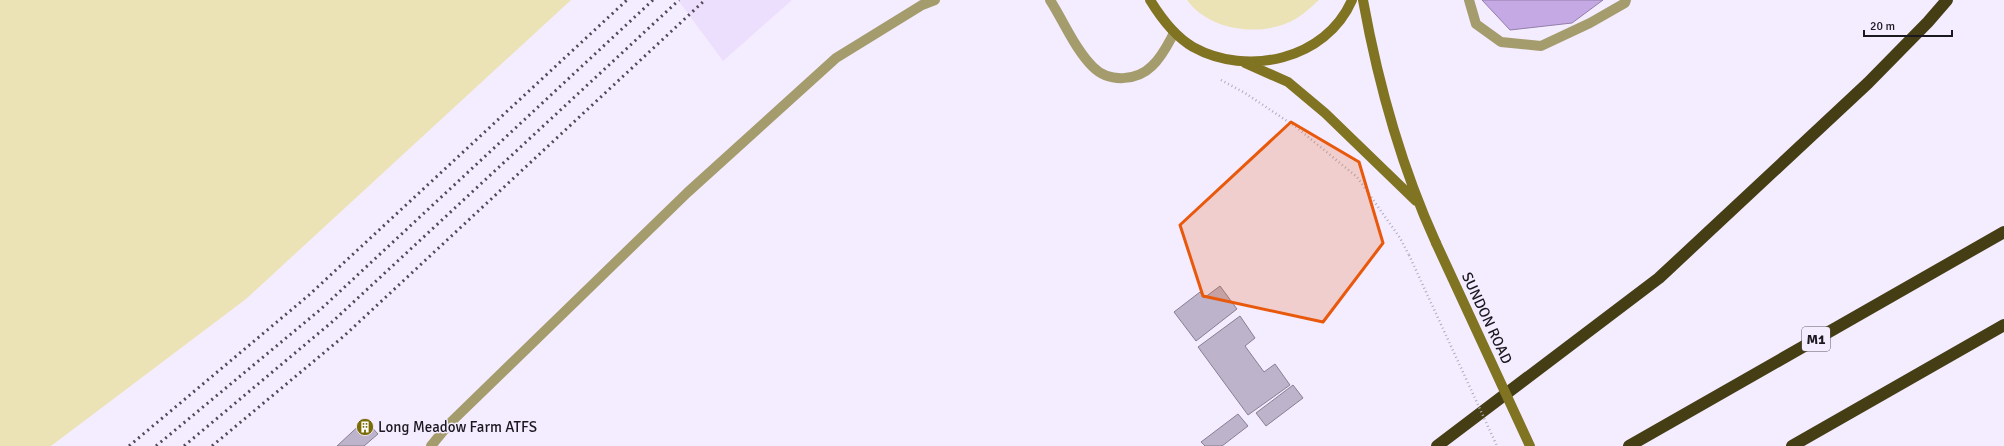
<svg xmlns="http://www.w3.org/2000/svg" width="2004" height="446" font-family="Signika,sans-serif">
	<rect width="100%" height="100%" fill="#f4ecff"/>
	<!-- built -->
	<path fill="#ecdffd" d="M678,0H792L723,61Z"/>
	<!-- green -->
	<path fill="#ebe3b5" d="M0,0H571L246,299L51,446H0Z
		M1187,0H1319C1312,6 1305,13 1297,18C1265,38 1210,32 1187,0Z"/>
	<!-- water -->
	<path fill="#c5a9e4" stroke="#927ea9" d="M1482,0H1603L1572,23L1510,30Z"/>
	<!-- building -->
	<path fill="#bdb3ca" stroke="#897f94" d="M1220,286L1237,309L1196,341L1174,312L1200,292L1204,298Z
		M1240,316L1255,338L1245,346L1264,372L1275,364L1290,385L1248,415L1198,347Z
		M1293,385L1303,398L1266,426L1256,413Z
		M1238,414L1248,426L1222,446H1205L1201,442Z
		M365,420L378,434L364,446H337Z"/>
	<g fill="none" stroke-linecap="round" stroke-linejoin="round">
		<!-- path -->
		<path stroke="#b3acbc" stroke-width="2.5" stroke-dasharray="1 3" stroke-linecap="butt" d="M1221,80L1245,93L1296,127L1357,177L1400,238L1409,255"/>
		<!-- lane -->
		<path stroke="#a49c6c" stroke-width="10" d="M1050,0C1064,22 1075,49 1093,67C1109,83 1137,81 1152,66C1162,57 1168,44 1174,33
			M1469,0L1476,24L1501,42L1541,46L1590,23L1625,3L1626,0
			M431,446L449,424L688,192L836,58L922,5L935,0"/>
		<!-- secondary -->
		<path stroke="#807321" stroke-width="10" d="M1150,0C1161,18 1174,36 1193,47C1247,77 1326,60 1352,0
			M1363,0C1378,83 1401,166 1436,243
			M1245,63L1288,82L1325,113L1416,201"/>
		<!-- highway -->
		<path stroke="#453e15" stroke-width="12" d="M1437,446L1659,278L1868,83L1928,22L1947,0
			M1629,446L2004,232
			M1792,446L2004,325"/>
		<!-- rail -->
		<path stroke="#4f4a55" stroke-width="3" stroke-dasharray="2 4" stroke-linecap="butt" d="M129,446L309,295L627,0
			M156,446L321,309L653,0
			M184,446L332,322L679,0
			M212,446L344,336L705,0"/>
		<!-- path-bridge -->
		<path stroke="#b3acbc" stroke-width="2.5" stroke-dasharray="1 3" stroke-linecap="butt" d="M1409,255L1497,446"/>
		<!-- secondary-bridge -->
		<path stroke="#807321" stroke-width="10" d="M1436,243L1530,446"/>
	</g>
	<!-- marked area -->
	<path fill="#e8590c" fill-opacity="0.2" stroke="#e8590c" stroke-width="3" stroke-linejoin="round" d="M1291,122L1359,162L1383,243L1323,322L1203,296L1180,225Z"/>
	<!-- icons -->
	<defs>
		<symbol id="building-disc" viewBox="-11 -11 22 22"><circle r="9.5" fill="#7a6b04" stroke="#f4ecff"/><path d="M-4-6H4V6H1V3H-1V6H-4ZM-2.5-4.3h1.7v1.8h-1.7ZM.8-4.3h1.7v1.8H.8ZM-2.5-1h1.7V.8h-1.7ZM.8-1h1.7V.8H.8Z" fill="#fff"/></symbol>
	</defs>
	<g fill-rule="evenodd">
		<use href="#building-disc" x="355" y="417" width="20" height="20"/>
	</g>
	<g text-anchor="middle" stroke-width="3" stroke-linejoin="round" paint-order="stroke">
		<!-- shield labels -->
		<rect fill="#f4ecff" stroke="#5d5863" stroke-width="1" x="1802" y="327" width="28" height="24" rx="3"/>
		<g font-size="14" font-weight="bold" fill="#1c1820">
			<text x="1816" y="344">M1</text>
		</g>
		<!-- street labels -->
		<g font-size="15" fill="#1c1820" stroke="#f4ecff">
			<text transform="translate(1487 318) rotate(65)" y="5">SUNDON ROAD</text>
		</g>
		<!-- poi labels -->
		<g font-size="15" fill="#1c1820" stroke="#f4ecff" text-anchor="start">
			<text x="378" y="432">Long Meadow Farm ATFS</text>
		</g>
	</g>
	<!-- scale -->
	<path d="M1864 30v6h88v-6" fill="none" stroke="#1c1820" stroke-width="2"/>
	<text x="1870" y="30" font-size="12" fill="#1c1820" stroke="#f4ecff" stroke-width="3" paint-order="stroke">20 m</text>
</svg>
